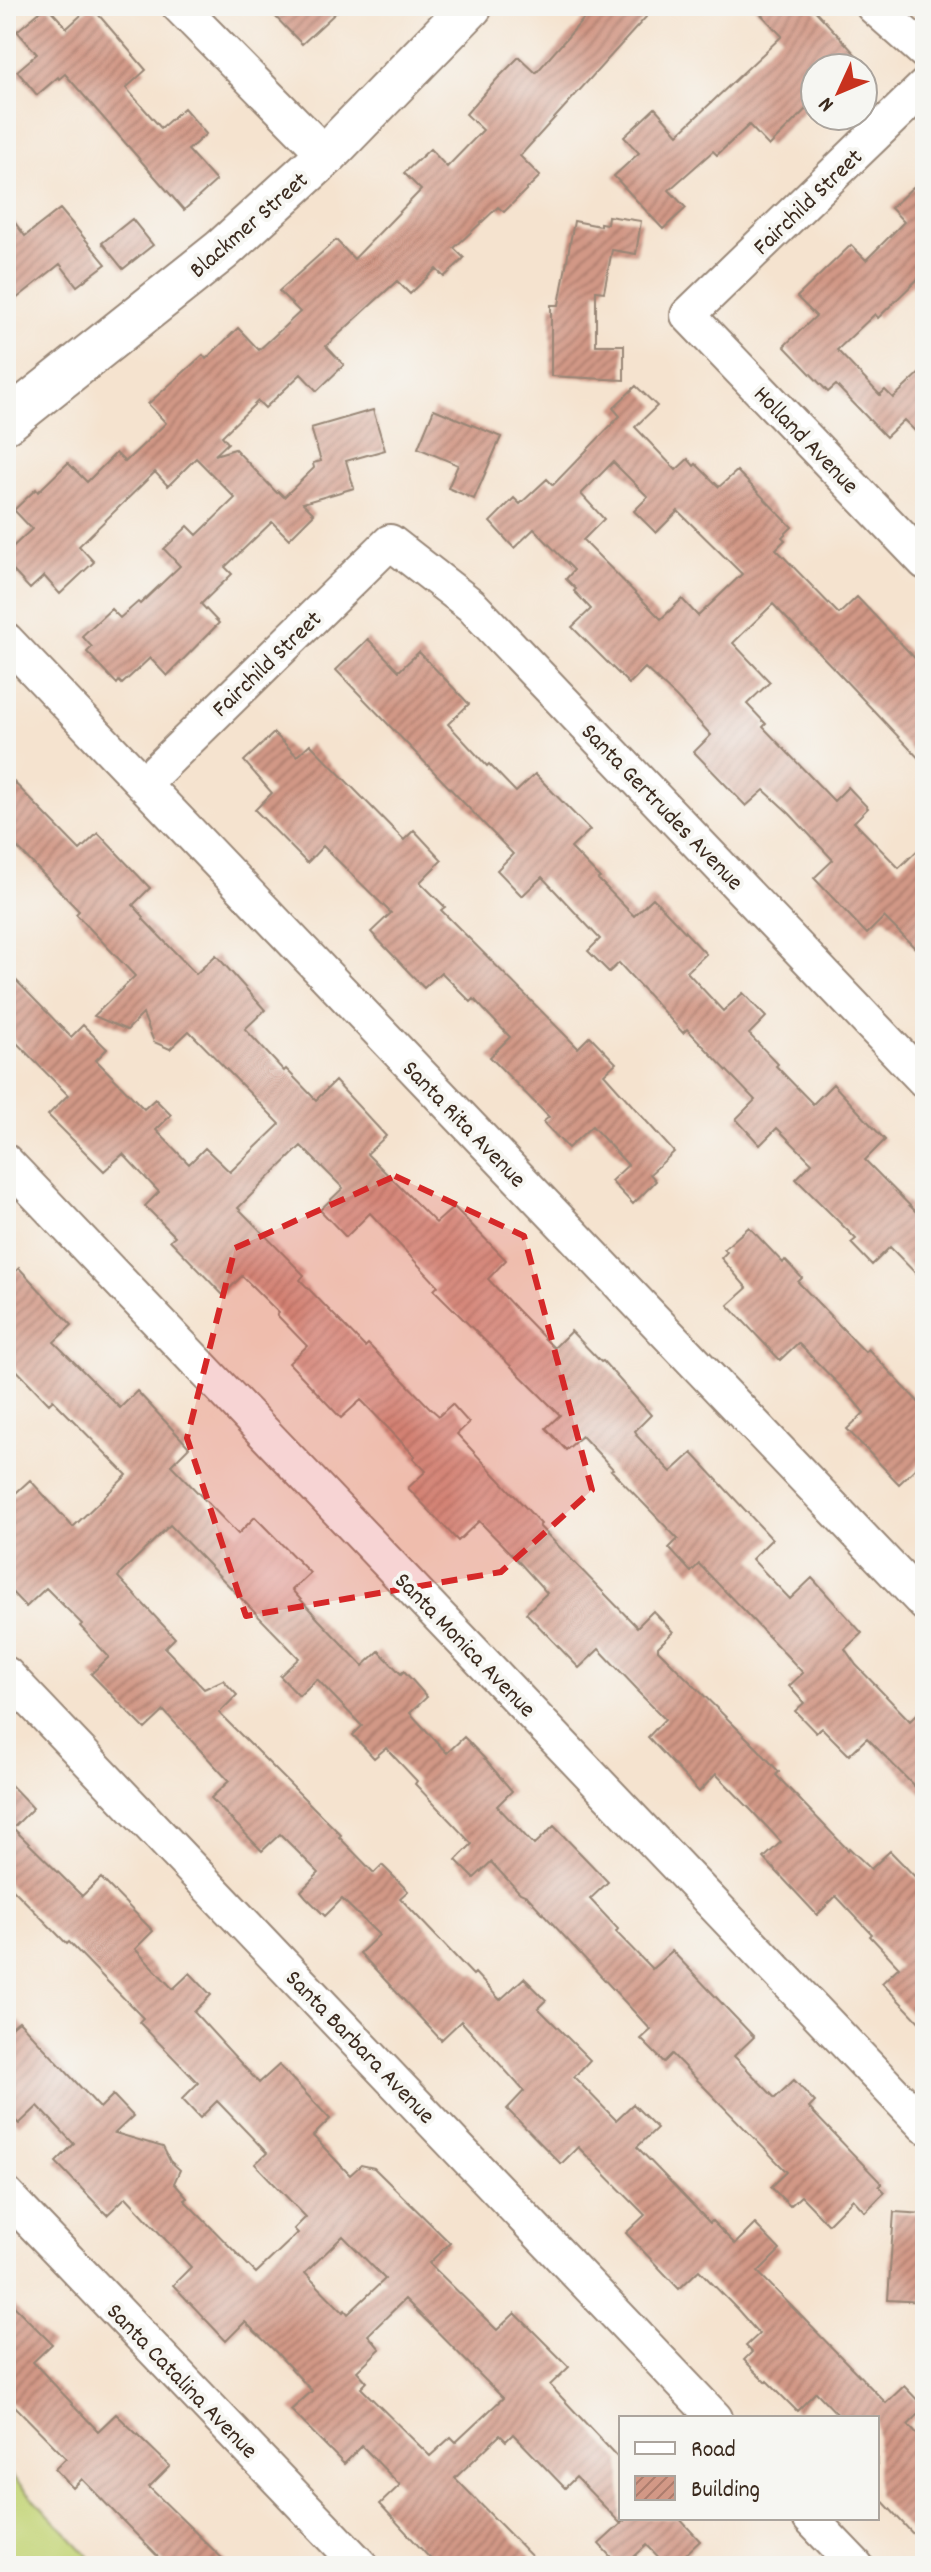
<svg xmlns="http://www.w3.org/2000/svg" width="931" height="2572" font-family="Dekko,sans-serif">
	<defs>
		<pattern id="building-hatch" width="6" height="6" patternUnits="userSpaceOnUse" patternTransform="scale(2)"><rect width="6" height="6" fill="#d29886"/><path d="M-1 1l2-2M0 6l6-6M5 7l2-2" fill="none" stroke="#ac7c6d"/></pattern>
	</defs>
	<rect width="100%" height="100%" fill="#f6f6f2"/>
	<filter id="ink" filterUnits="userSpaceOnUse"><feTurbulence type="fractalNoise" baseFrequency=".0125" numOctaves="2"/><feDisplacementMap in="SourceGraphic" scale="16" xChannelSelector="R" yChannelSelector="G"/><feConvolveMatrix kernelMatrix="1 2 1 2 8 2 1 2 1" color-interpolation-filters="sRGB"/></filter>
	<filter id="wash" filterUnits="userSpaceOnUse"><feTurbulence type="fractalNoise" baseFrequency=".006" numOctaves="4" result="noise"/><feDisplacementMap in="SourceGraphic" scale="32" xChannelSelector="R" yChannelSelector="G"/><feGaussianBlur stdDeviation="1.8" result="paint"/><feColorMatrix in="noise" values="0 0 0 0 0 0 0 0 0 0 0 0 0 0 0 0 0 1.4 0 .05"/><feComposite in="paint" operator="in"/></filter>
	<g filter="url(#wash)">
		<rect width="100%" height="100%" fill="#f5e3cf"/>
		<!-- green -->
		<path fill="#c3d476" stroke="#7f7f4a" stroke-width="2" d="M6,2470L98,2566H6Z"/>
		<g id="blocks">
			<!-- building -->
			<path fill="url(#building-hatch)" fill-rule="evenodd" d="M47,6L67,28L91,6L146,70L126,88L161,128L184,108L206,134L188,150L216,181L184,210L65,74L59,79L58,77L37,95L17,71L37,54L17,31Z
				M265,6H343L302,44Z
				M595,6H656L520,156L540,176L504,212L498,207L454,248L464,258L444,277L436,269L410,294L397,281L326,346L344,365L317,391L301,374L265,408L258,401L222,436L228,443L215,455L235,449L277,493L278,491L284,497L314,468L313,463L321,461L311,428L373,410L385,450L346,461L354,488L303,503L314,514L289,539L272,522L225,567L232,574L201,604L219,623L167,676L150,658L122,684L119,681L117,684L87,652L92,647L82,636L111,609L120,618L138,602L140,604L180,566L164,549L188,526L197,535L235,498L196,458L168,486L155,472L79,546L94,562L60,594L44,576L30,589L6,563V553L32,529L14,510L36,489L38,492L68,463L87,482L116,453L125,462L166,423L148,404L203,355L206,359L238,328L259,350L300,312L279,291L336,240L354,259L421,190L404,173L430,149L447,167L483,130L466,114L498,78L519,57L536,73Z
				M753,6H811L868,68H815V100L769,146L749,125L717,155L713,151L669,190L686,208L663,229L614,176L639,153L624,137L655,108L678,134L782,36Z
				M913,187L925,199V272L878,318L875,314L837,350L880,395L885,390L893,398L925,368V441L904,420L886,437L836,385L828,392L784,346L816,316L797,297L851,245L866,260L904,222L891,208Z
				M60,209L106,264L77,286L60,264L6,307V211L25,236Z
				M608,216L641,221L636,254L612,250L604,292L596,291V345H624V380L551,376V305H559L574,221L600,226V223L607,224Z
				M132,219L153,245L123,269L102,243Z
				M636,386L657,406L635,427L676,470L688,459L694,466L696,464L719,487L737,471L792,527L782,537L785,540L776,549L839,614L857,597L925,669V765L773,604L733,643L770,682L747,704L766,724L763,727L834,801L848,787L868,808L854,822L899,868L925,843V958L884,917L867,934L814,878L833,860L790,814L764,790L746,806L694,752L711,735L676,697L645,668L629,684L572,627L591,609L574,591L576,589L566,579L574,570L534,529L514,548L490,522L514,498L520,504L547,479L553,485L620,416L613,408ZM613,462L648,497L634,511L656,533L678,511L742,574L698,616L682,599L661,619L583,540L604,519L581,494Z
				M434,409L501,437L474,499L448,488L458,465L418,448Z
				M368,639L399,671L419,652L469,704L448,724L487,766L489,764L516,792L535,774L590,830L571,848L600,878L598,879L634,916L653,898L706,954L687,972L723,1011L743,993L766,1017L749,1034L778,1064L776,1066L813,1104L833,1084L885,1140L865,1160L925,1221V1283L890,1247L872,1265L851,1243L856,1239L796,1179L812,1163L777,1128L760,1145L736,1119L755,1100L687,1029L683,1033L619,963L609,972L588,951L600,939L542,877L522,896L497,870L513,854L336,670Z
				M274,733L297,756L310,744L404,840L414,830L442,860L420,882L445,907L441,910L578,1048L590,1036L616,1063L604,1074L674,1152L650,1174L656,1181L633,1204L611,1181L628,1165L592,1126L568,1148L543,1122L549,1117L490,1057L510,1037L474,999L471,1002L441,972L424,988L371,932L391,913L323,846L307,863L255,810L272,793L244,761Z
				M6,774L80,850L98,833L150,888L133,905L144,917L143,919L196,974L216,955L265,1010L245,1029L284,1071L286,1069L316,1100L335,1081L386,1136L367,1154L436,1223L454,1207L506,1260L488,1279L517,1310L554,1348L571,1331L601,1362L603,1361L651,1415L635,1431L637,1434L636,1435L671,1472L692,1453L772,1539L752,1559L790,1599L812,1578L862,1633L845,1649L856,1665L910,1721L925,1706V1797L867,1738L849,1755L822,1728L816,1733L795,1711L804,1703L789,1686L803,1673L791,1660L699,1564L691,1572L669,1548L678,1539L611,1470L613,1469L582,1436L566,1450L546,1428L560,1415L434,1290L438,1286L370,1213L346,1237L320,1210L343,1188L301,1146L238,1208L304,1275L300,1280L365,1347L368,1344L430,1408L439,1416L452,1404L469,1423L457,1434L541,1524L539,1526L637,1627L653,1611L673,1632L658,1647V1650L758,1749L779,1772L776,1775L848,1850L849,1848L871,1869L890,1851L925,1887V2028L882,1983L899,1967L870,1936L872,1934L836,1896L817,1915L764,1858L781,1842L752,1811L716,1774L699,1792L648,1737L665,1719L637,1691L638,1690L599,1649L579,1668L526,1613L547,1593L519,1562L479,1521L458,1541L408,1488L426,1471L413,1458L415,1456L361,1400L341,1418L289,1363L307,1346L277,1315L279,1313L242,1276L223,1295L170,1240L175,1236L145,1206L159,1192L123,1154L104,1171L48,1115L68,1095L6,1032V970L71,1037L83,1025L107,1049L96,1060L144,1109L155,1099L171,1115L156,1130L189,1164L205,1148L230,1172L280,1124L189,1031L170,1049L154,1042L143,1014L127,1030L94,1016L135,976L76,914L79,911L6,836Z
				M749,1227L783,1263L785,1260L802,1278L798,1282L865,1352L868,1349L925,1409V1459L899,1484L847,1429L864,1413L851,1397L798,1343L780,1360L728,1305L747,1288L721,1258L727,1252L724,1249Z
				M19,1268L72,1325L54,1342L120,1408L137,1391L189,1447L171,1465L238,1534L255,1517L310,1573L292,1590L319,1620L363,1666L379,1651L401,1674L404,1671L427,1697L410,1713L447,1753L464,1737L484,1758L512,1791L497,1806L534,1845L554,1826L608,1882L590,1899L618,1929L616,1932L652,1969L672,1951L754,2037L734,2056L775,2098L794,2080L815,2102L809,2108L882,2184L879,2186L885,2192L865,2212L853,2199L828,2224L801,2196L790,2206L771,2187L787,2172L672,2054L664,2062L641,2039L651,2030L527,1896L520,1893L491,1862L474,1878L456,1860L472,1844L415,1784L417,1781L386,1748L374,1758L353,1735L362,1726L317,1679L299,1696L280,1676L299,1658L170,1525L121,1573L118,1577L175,1638L165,1648L204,1689L223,1680L237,1695L219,1713L341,1835L339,1837L374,1873L382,1865L408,1891L400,1898L473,1975L475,1973L500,2000L524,1978L546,2000L538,2008L590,2060L574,2077L616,2120L633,2104L657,2128L637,2147L710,2223L712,2221L735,2244L755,2224L780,2250L758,2272L886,2403L904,2386L925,2408L908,2425L925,2443V2547L877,2495V2418H841L816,2392L797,2411L767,2381L766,2382L744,2360L752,2352L746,2346L759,2334L737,2309L699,2270L679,2289L626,2233L645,2215L578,2147L561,2164L507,2109L524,2091L461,2021L441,2040L360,1953L379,1935L342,1899L325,1916L306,1897L301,1891L319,1873L280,1834L262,1851L211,1798L229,1781L164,1711L145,1729L91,1674L109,1657L80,1626L82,1624L46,1588L26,1607L6,1586V1502L30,1480L73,1527L127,1475L53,1400L49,1404L6,1359V1281Z
				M6,1780L33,1808L13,1828L82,1896L101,1878L153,1931L135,1949L173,1989L190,1973L211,1995L194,2012L259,2083L279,2065L330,2119L313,2136L350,2175L361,2165L374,2168L450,2243L429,2263L497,2330L515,2313L569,2367L550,2385L621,2461V2523L624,2521L622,2518H679L700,2541L673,2566H667L647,2545L624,2566H619L599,2544L621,2524L576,2477L565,2488L513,2434L506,2441L500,2435L455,2478L541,2566H437L380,2504L400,2485L362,2446L344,2464L291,2410L312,2391L276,2352L245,2322L226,2341L173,2285L191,2267L126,2197L107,2215L56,2162L74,2144L38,2106L19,2124L6,2111V2032L19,2021L100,2108L113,2095L133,2116L115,2133L163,2147L170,2161L180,2170L174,2183L187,2198L184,2200L256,2273L298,2233L294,2229L306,2217L255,2164L267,2153L217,2101L200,2118L182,2099L198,2083L139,2022L143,2018L69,1942L67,1944L6,1882ZM343,2236L385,2279L348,2314L345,2310L343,2312L305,2273ZM405,2299L503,2398L456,2442L451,2437L430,2456L361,2388L367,2382L357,2371L380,2349L368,2335Z
				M894,2212L925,2214V2302L888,2300Z
				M6,2298L52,2344L33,2362L98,2431L116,2414L170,2466L149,2487L230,2566H167L82,2479L73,2488L55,2469L66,2458L6,2397Z"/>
		</g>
	</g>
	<g filter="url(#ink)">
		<use href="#blocks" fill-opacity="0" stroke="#988676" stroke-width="2"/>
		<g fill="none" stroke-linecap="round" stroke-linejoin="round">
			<defs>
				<path id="minor" d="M179,6L326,155
					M873,6L925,52
					M925,86L688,315L925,562
					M6,640L925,1604
					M143,784L390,542L471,605L925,1081
					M6,1162L925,2126
					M6,1674L715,2418
					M6,2195L361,2566
					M810,2518L856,2566"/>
				<path id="tertiary" d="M6,422L222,250L326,155L471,6"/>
			</defs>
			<!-- minor casing -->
			<use href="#minor" stroke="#988676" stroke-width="38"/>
			<!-- tertiary casing -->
			<use href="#tertiary" stroke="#988676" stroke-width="46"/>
			<!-- minor -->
			<use href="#minor" stroke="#fff" stroke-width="34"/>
			<!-- tertiary -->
			<use href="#tertiary" stroke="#fff" stroke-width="42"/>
		</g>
	</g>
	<!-- marked area -->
	<path fill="#d62828" fill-opacity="0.2" stroke="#d62828" stroke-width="6" stroke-dasharray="16 10" stroke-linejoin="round" d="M395,1176L524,1236L592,1490L501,1572L246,1616L187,1438L235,1248Z"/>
	<g text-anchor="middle" stroke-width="8" stroke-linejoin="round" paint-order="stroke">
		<!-- street labels -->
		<g font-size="24" fill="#3b2a1e" stroke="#f6f6f2">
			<text transform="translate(807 201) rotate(-44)" y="8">Fairchild Street</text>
			<text transform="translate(248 224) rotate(-41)" y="8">Blackmer Street</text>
			<text transform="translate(807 439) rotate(46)" y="8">Holland Avenue</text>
			<text transform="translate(266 663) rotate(-44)" y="8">Fairchild Street</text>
			<text transform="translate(663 806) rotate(46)" y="8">Santa Gertrudes Avenue</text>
			<text transform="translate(465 1123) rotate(46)" y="8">Santa Rita Avenue</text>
			<text transform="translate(466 1644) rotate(46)" y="8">Santa Monica Avenue</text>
			<text transform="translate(361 2046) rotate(46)" y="8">Santa Barbara Avenue</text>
			<text transform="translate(183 2380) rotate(46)" y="8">Santa Catalina Avenue</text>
		</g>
	</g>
	<!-- margin -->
	<rect width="931" height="2572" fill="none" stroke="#f6f6f2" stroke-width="32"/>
	<!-- legend -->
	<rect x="619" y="2416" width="260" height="104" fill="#f6f6f2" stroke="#aba49d" stroke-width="2"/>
	<rect x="635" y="2442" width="40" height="12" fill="#ffffff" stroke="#aba49d" stroke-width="2"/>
	<text x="691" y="2456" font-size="24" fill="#3b2a1e">Road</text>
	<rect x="635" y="2476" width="40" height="24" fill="url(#building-hatch)" stroke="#aba49d" stroke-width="2"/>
	<text x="691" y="2496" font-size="24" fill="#3b2a1e">Building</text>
	<!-- north arrow -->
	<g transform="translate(839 92) rotate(226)"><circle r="38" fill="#f6f6f2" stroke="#aba49d" stroke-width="2"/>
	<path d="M0-6L14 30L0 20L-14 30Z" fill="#c8321e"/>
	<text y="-12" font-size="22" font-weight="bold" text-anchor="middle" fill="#3b2a1e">N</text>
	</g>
</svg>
